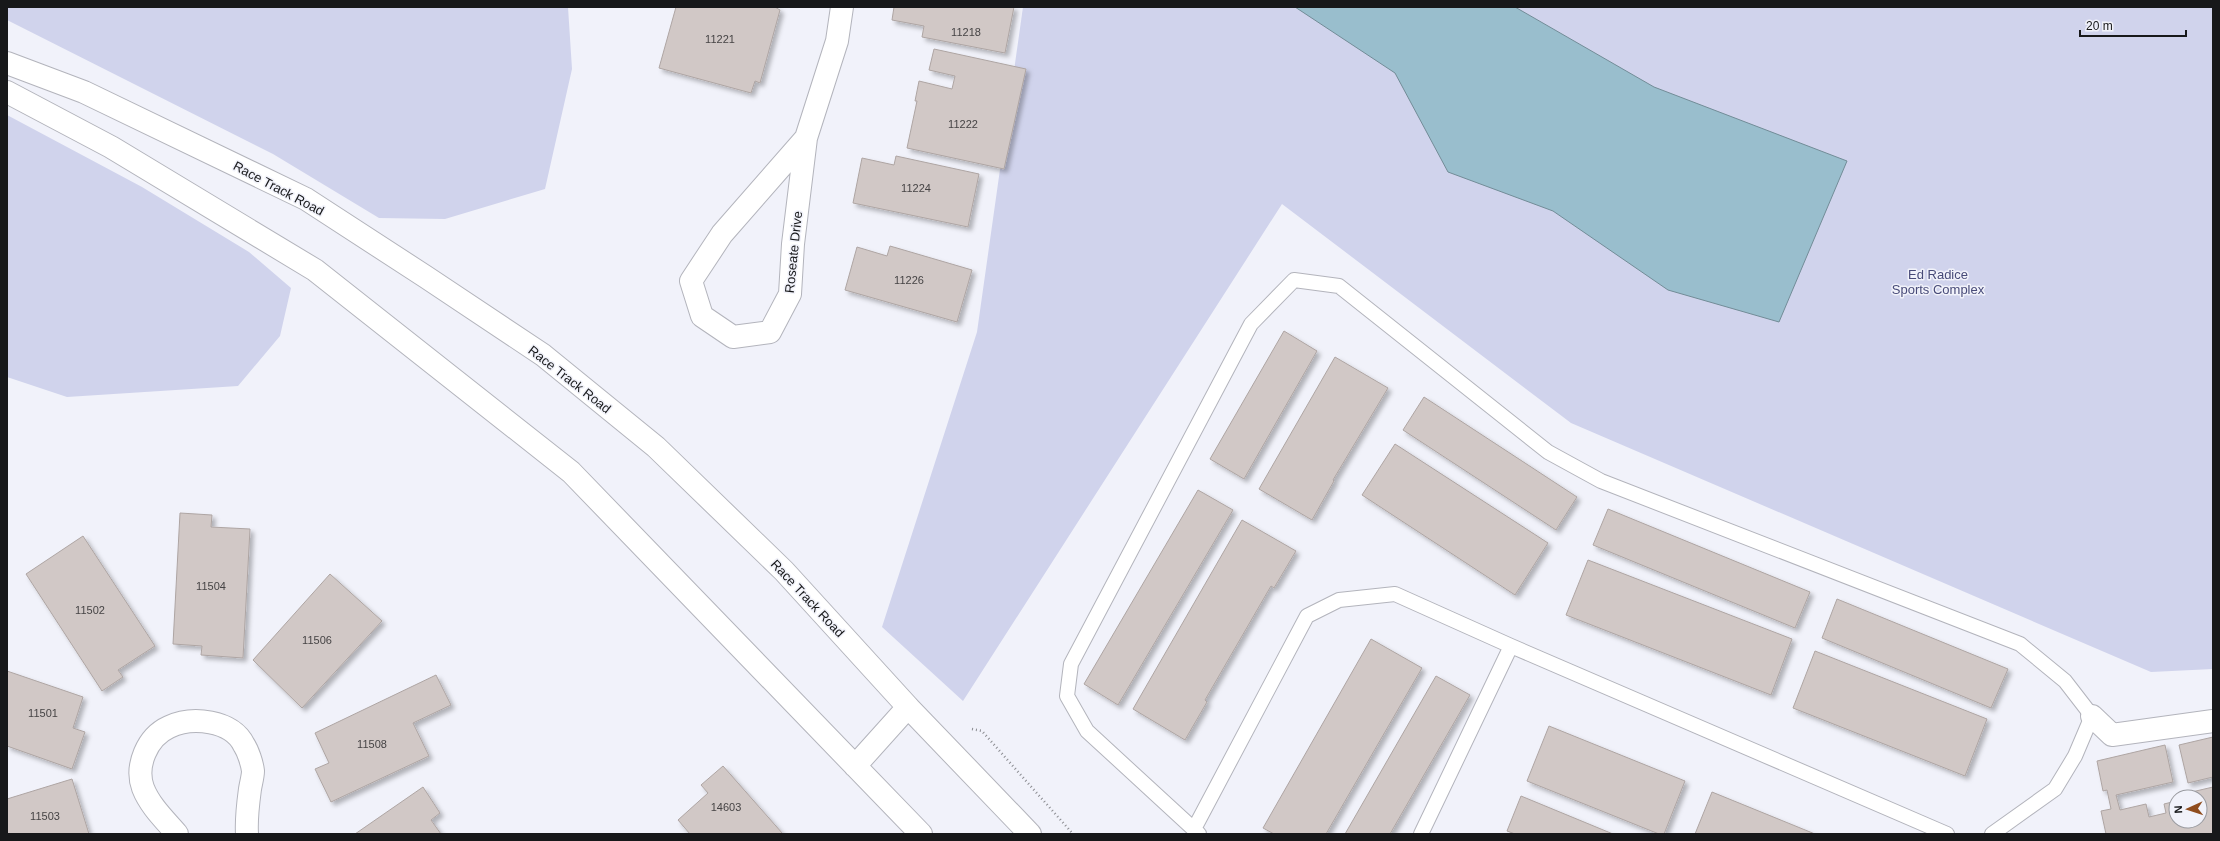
<svg xmlns="http://www.w3.org/2000/svg" width="2220" height="841" font-family="Arial,sans-serif">
	<defs>
		<filter id="shadow"><feDropShadow dx="3.5" dy="3.5" stdDeviation="2" flood-color="#0004"/></filter>
	</defs>
	<rect width="100%" height="100%" fill="#f1f2fa"/>
	<!-- green -->
	<path fill="#d0d3ec" d="M7,7H568L572,69L545,189L445,219L379,218L273,154L7,20Z
		M1023,7H2213V669L2151,672L1571,423L1282,204L963,701L882,627L977,332Z
		M7,115L142,187L249,252L291,288L280,336L238,386L67,397L7,377Z"/>
	<!-- water -->
	<path fill="#99becd" stroke="#728c97" d="M1295,7H1515L1654,87L1847,161L1779,322L1668,290L1553,211L1448,172L1395,73Z"/>
	<!-- building -->
	<path fill="#d1c8c6" stroke="#aea5a3" filter="url(#shadow)" d="M676,7H775L780,10L760,83L755,81L751,93L659,68Z
		M894,7H1014L1005,53L922,37L924,26L892,20Z
		M934,49L1026,69L1004,169L907,148L917,101H915L919,81L952,89L955,76L929,70Z
		M896,156L979,174L968,227L853,203L862,158L894,165Z
		M890,246L972,270L957,322L845,290L857,247L887,256Z
		M1284,331L1317,351L1244,479L1210,459Z
		M1335,357L1388,388L1333,480L1334,481L1312,520L1259,489Z
		M1424,397L1577,497L1556,530L1403,430Z
		M1395,444L1548,543L1515,595L1362,495Z
		M1198,490L1233,510L1118,705L1084,684Z
		M1608,509L1810,592L1795,628L1593,545Z
		M180,513L212,515L211,527L250,529L243,658L201,655L202,646L173,644Z
		M1242,520L1296,551L1274,588L1271,586L1205,700L1207,702L1185,740L1133,709Z
		M83,536L155,646L118,670L123,677L102,691L26,574Z
		M1588,560L1792,639L1771,695L1566,615Z
		M330,574L382,621L302,708L253,660Z
		M1837,599L2008,669L1991,708L1822,638Z
		M1371,639L1422,668L1326,834H1274L1263,828Z
		M1815,651L1987,719L1965,776L1793,708Z
		M7,671L83,697L73,728L85,732L72,769L7,746Z
		M436,675L451,705L413,723L429,756L331,802L315,769L329,763L315,733Z
		M1436,676L1470,695L1390,834H1345Z
		M1549,726L1685,781L1664,834H1659L1527,781Z
		M2213,737V777L2188,783L2179,745Z
		M2165,745L2173,782L2116,795L2120,810L2146,804L2149,817L2166,813L2164,804L2176,801V821H2200V797H2184L2183,794L2213,787V834H2106L2101,811L2111,809L2107,790L2103,791L2097,761Z
		M723,766L783,834H690L678,820L708,793L701,785Z
		M72,779L89,834H7V799Z
		M423,787L440,813L431,820L441,834H355Z
		M1712,792L1815,834H1695Z
		M1521,796L1613,834H1515L1507,831Z"/>
	<g fill="none" stroke-linecap="round" stroke-linejoin="round">
		<defs>
			<path id="lane" d="M1194,829L1307,616L1339,600L1395,594L1511,646L1947,834
				M1199,834L1087,731L1067,696L1071,664L1251,324L1294,280L1339,286L1548,452L1601,481L2020,644L2065,681L2092,716L2075,756L2055,789L1992,834
				M1421,834L1511,646"/>
			<path id="street" d="M806,138L722,234L691,281L702,316L733,337L770,332L790,294L793,244L806,138L837,41L842,7
				M2092,716L2112,735L2213,721
				M177,834C165,820 150,806 143,788C135,766 147,737 169,727C192,716 232,720 244,745C248,751 252,763 253,771C253,776 251,783 250,789C248,804 246,818 247,834"/>
			<path id="secondary" d="M7,63L84,92L306,199L426,277L543,355L656,447L784,571L908,707L1030,834
				M7,92L111,147L315,270L571,472L921,834
				M855,766L908,707"/>
		</defs>
		<!-- lane casing -->
		<use href="#lane" stroke="#b3b4bc" stroke-width="16"/>
		<!-- street casing -->
		<use href="#street" stroke="#b3b4bc" stroke-width="24"/>
		<!-- secondary casing -->
		<use href="#secondary" stroke="#b3b4bc" stroke-width="24"/>
		<!-- path -->
		<path stroke="#8a8b90" stroke-width="2.5" stroke-dasharray="1 3" stroke-linecap="butt" d="M972,729L982,731L1073,834"/>
		<!-- lane -->
		<use href="#lane" stroke="#fff" stroke-width="14"/>
		<!-- street -->
		<use href="#street" stroke="#fff" stroke-width="22"/>
		<!-- secondary -->
		<use href="#secondary" stroke="#fff" stroke-width="22"/>
	</g>
	<g text-anchor="middle" stroke-width="3" stroke-linejoin="round" paint-order="stroke">
		<!-- number labels -->
		<g font-size="11" fill="#464445">
			<text x="966" y="36">11218</text>
			<text x="720" y="43">11221</text>
			<text x="963" y="128">11222</text>
			<text x="916" y="192">11224</text>
			<text x="909" y="284">11226</text>
			<text x="211" y="590">11504</text>
			<text x="90" y="614">11502</text>
			<text x="317" y="644">11506</text>
			<text x="43" y="717">11501</text>
			<text x="372" y="748">11508</text>
			<text x="726" y="811">14603</text>
			<text x="45" y="820">11503</text>
		</g>
		<!-- street labels -->
		<g font-size="13" fill="#17181a" stroke="#f1f2fa">
			<text transform="translate(279 188) rotate(28)" y="5">Race Track Road</text>
			<text transform="translate(793 252) rotate(-84)" y="5">Roseate Drive</text>
			<text transform="translate(570 379) rotate(38)" y="5">Race Track Road</text>
			<text transform="translate(808 598) rotate(47)" y="5">Race Track Road</text>
		</g>
		<!-- park labels -->
		<g font-size="13" fill="#484b79" stroke="#f1f2fa">
			<text x="1938" y="279">Ed Radice<tspan x="1938" dy="15">Sports Complex</tspan></text>
		</g>
	</g>
	<!-- border -->
	<rect width="2220" height="841" fill="none" stroke="#17181a" stroke-width="16"/>
	<!-- north arrow -->
	<g transform="translate(2188 809) rotate(267)"><circle r="19" fill="#f1f2fa" stroke="#9a9ba0"/>
	<path d="M0-3L7 15L0 10L-7 15Z" fill="#8f4c1d"/>
	<text y="-6" font-size="11" font-weight="bold" text-anchor="middle" fill="#17181a">N</text>
	</g>
	<!-- scale -->
	<path d="M2080 30v6h106v-6" fill="none" stroke="#17181a" stroke-width="2"/>
	<text x="2086" y="30" font-size="12" fill="#17181a" stroke="#f1f2fa" stroke-width="3" paint-order="stroke">20 m</text>
</svg>
